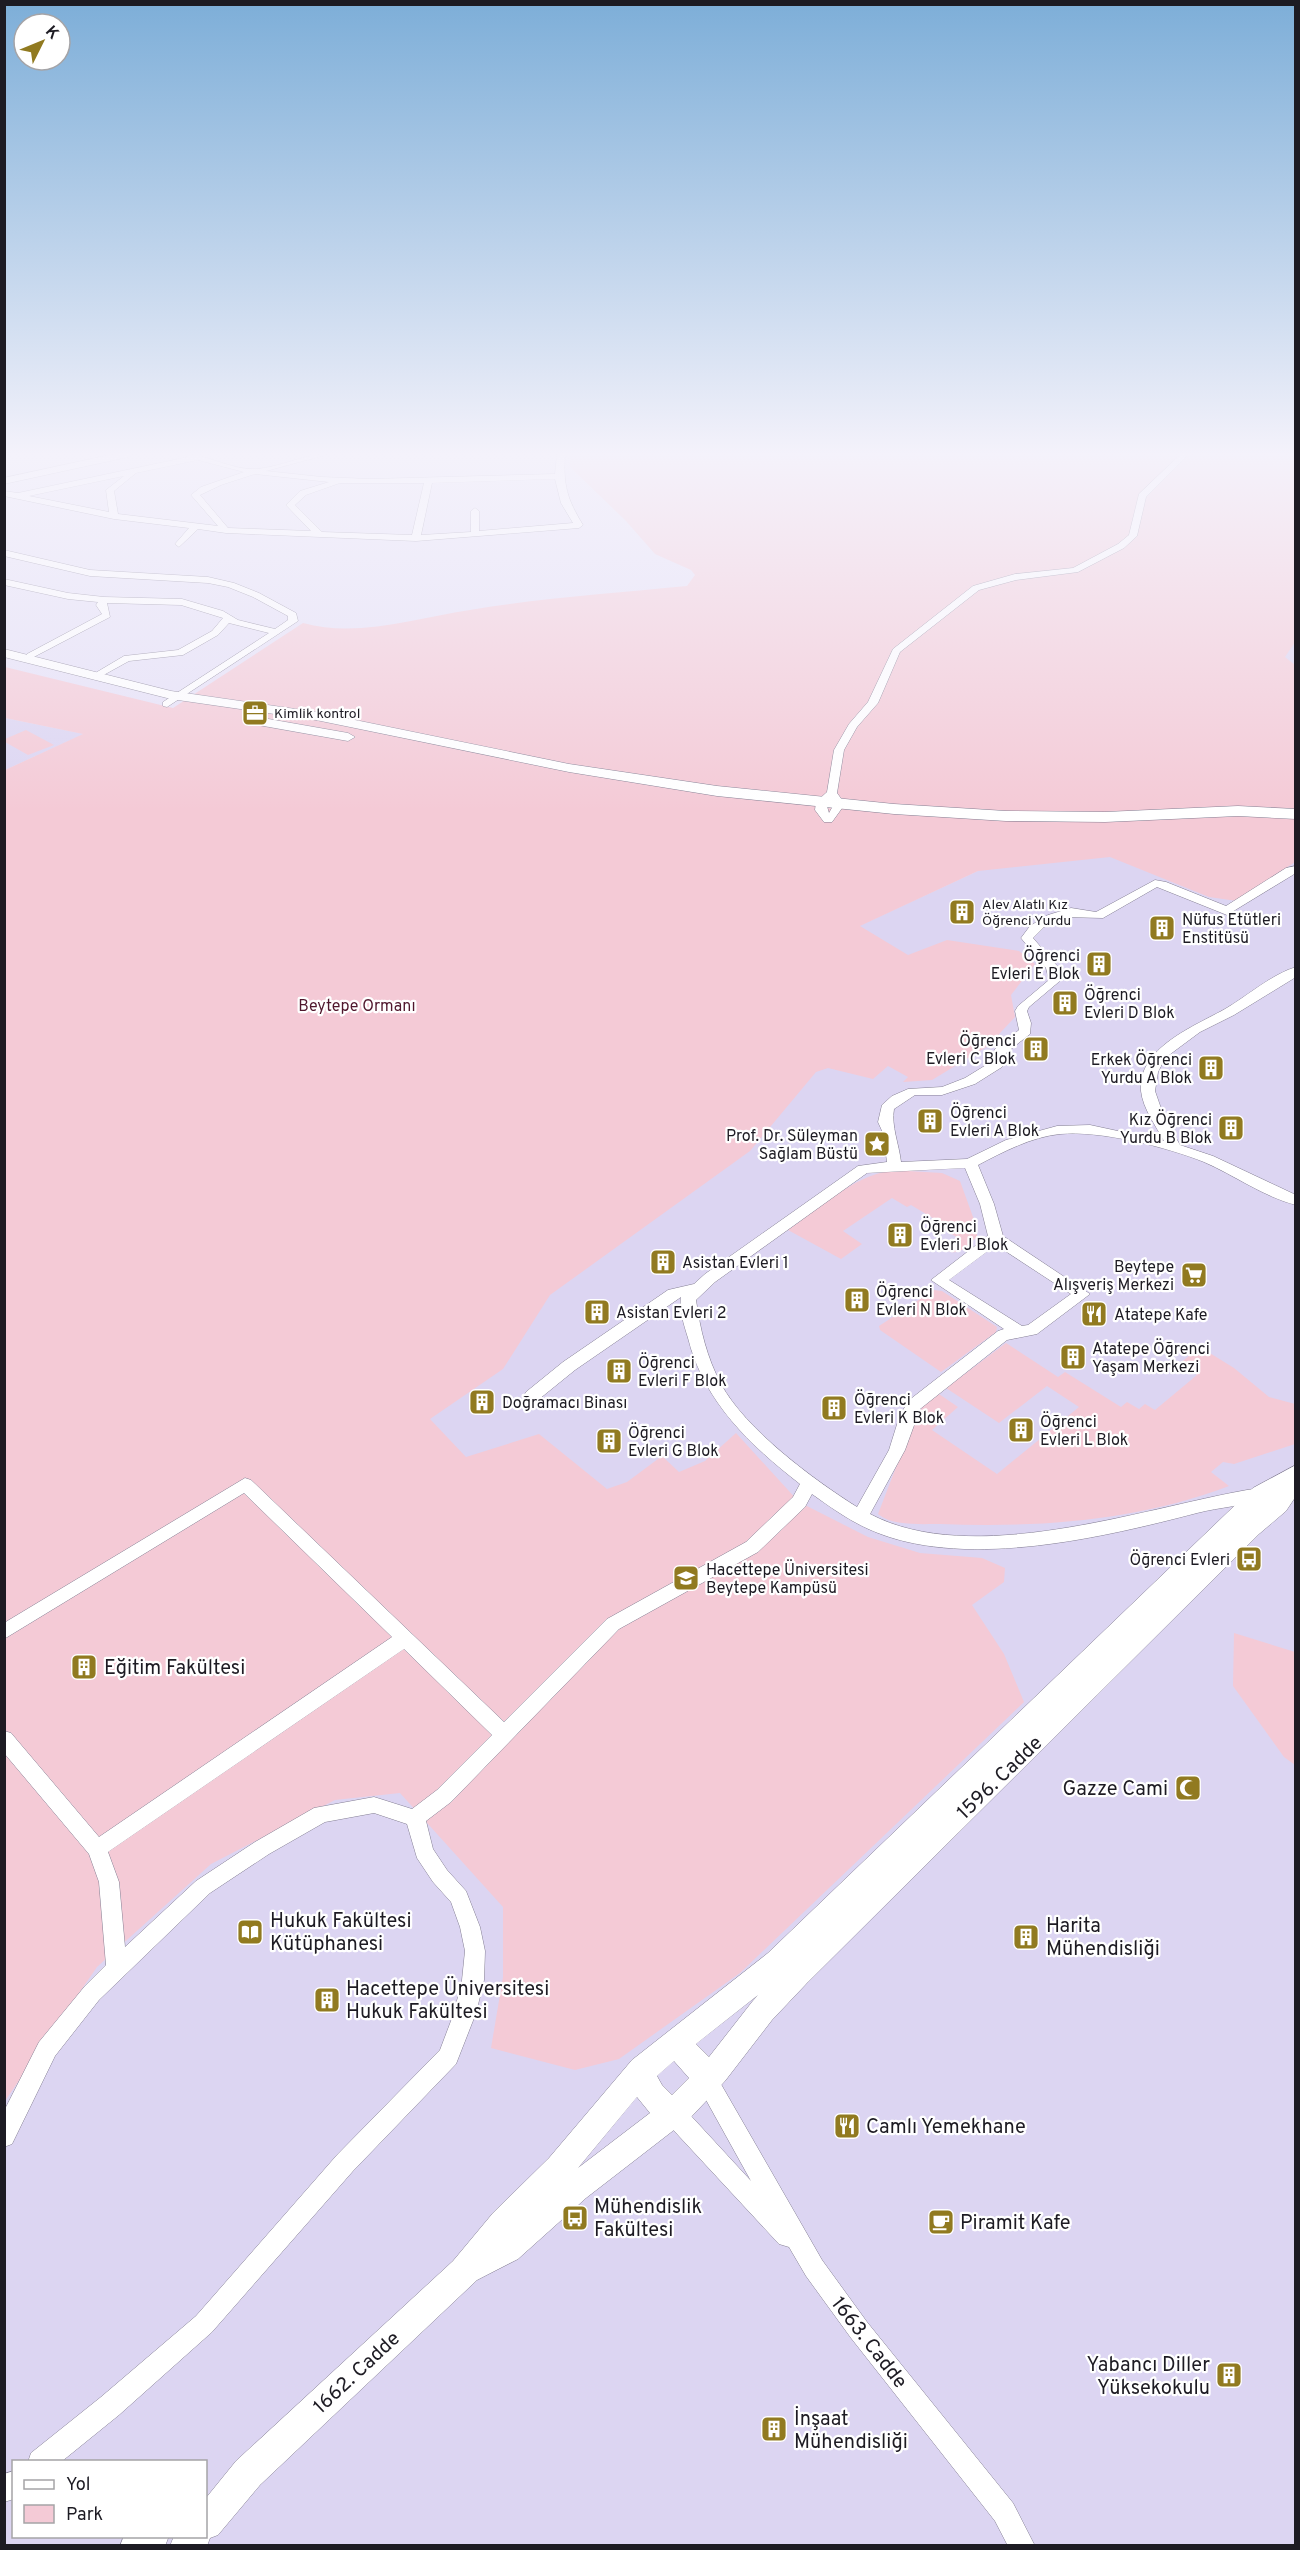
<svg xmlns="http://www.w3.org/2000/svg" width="1300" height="2550" font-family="Overpass,sans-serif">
	<rect width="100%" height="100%" fill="#e6e1f7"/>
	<!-- built -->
	<path fill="#dcd5f2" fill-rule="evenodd" d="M1295,611V2545L5,2546V1623L859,926L978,871ZM14,2462H206V2536H14Z
		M5,718L84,734L5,770Z"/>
	<!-- green -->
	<path fill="#f4cad6" d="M570,454H1295V642L1285,657L1295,665V862L1237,901L1209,897L1110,857L978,871L860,926L908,955L947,940L1019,951L1035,964L1011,995L1015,1017L988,1046L932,1080L903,1082L908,1077L888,1066L873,1079L828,1068L816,1072L750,1151L550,1295L503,1369L430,1419L466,1457L539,1434L607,1489L627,1482L662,1456L679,1472L705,1461L736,1433L799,1502L868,1537L920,1553L982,1558L1005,1568L1004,1582L972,1605L1004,1654L1024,1702L740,1973L619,2059L575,2070L491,2048L503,1977V1907L400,1793L335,1800L211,1864L97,1967L5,2101V770L83,734L5,718V667L173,708L303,623C358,638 415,618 470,610C541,598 615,593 687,586L695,575L691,570L655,554L626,521L570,467Z
		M26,730L54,745L28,755L5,742V739Z
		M891,1170L942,1173L960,1181L977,1228V1237C965,1247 959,1258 944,1249L958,1238L943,1229L946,1226L911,1205L907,1207L892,1198L843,1231L862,1244L841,1259L788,1230C820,1207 851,1178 891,1170Z
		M934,1290L942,1291L997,1327L996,1332L941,1372L880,1330L879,1326Z
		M1006,1343L1058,1377L1065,1372L1121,1407L1127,1402L1139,1409L1145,1404L1155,1410L1197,1375L1179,1364L1200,1347L1234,1368L1269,1397L1295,1404V1444L1234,1464L1223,1462L1211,1472L1229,1486C1137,1521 1037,1528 940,1524C921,1524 892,1526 878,1514L915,1418L923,1406L939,1394L958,1407L932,1430L997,1474L1079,1407L1047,1386L999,1423L946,1388Z
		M1234,1633L1295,1652V1765L1284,1757L1233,1686Z"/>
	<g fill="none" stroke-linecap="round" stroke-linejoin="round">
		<defs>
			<path id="minor" d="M181,454C206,453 230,470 255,469C279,468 303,454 329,454L266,471L322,477L370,479L555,474L557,454H565C563,485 567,499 583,525L579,528L416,541L226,533L198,529L179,547L175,544L189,528L114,519L4,496V491L18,493L188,457ZM198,460L244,472L201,487L191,495L218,526L118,514L114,491L136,473ZM255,474L329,482L300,491L286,505L311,531L228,528L200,495L221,485ZM124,476L106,490L109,512L29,496ZM555,479L561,503L573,523L479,531V511L475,508L471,511V532L421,535L432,483ZM340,483H424L412,535L322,532L295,505L306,495Z
				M1181,454H1189L1146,497L1137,536L1124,548L1078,572L1016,580L979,590L900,652L878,703L857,727L844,750L837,793L845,804L832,822H824L815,810L816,802L827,792L834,750L849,724L868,702L893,649L973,586L1015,574L1073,568L1118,544L1129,535L1139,494ZM831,799L834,804L829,813L826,803Z
				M4,550L90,570L208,577L234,583L259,593L296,613L298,621L167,707L163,706V702L269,633L229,623L218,635L183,655L129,661L100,677L95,674L97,672L124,656L178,650L212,631L223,618L181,605L107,603L110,617L30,659L27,658V654L102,614L96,605L98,602L68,599L4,585V579L68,593L104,597L182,599L223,611L238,620L275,629L288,620V616L253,597L228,587L208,583L90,576L4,556Z
				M1296,866V873L1227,915L1157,887L1103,918L1064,917L1044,927L1033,938L1058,967L1061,980L1029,1007L1027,1011L1031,1023L1030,1034L1006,1053L1002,1067L975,1084L942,1095H915L894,1109C891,1126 899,1144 901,1162L967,1159L1006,1140L1057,1126L1090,1125L1164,1141C1156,1126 1143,1109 1141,1091C1137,1048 1195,1026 1225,1009C1246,997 1272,974 1296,967V977L1234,1015L1200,1032L1165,1058L1158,1072L1155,1091L1164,1117L1180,1145L1213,1156L1296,1195V1205C1264,1197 1234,1175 1204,1162C1167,1147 1099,1130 1060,1134C1031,1137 1003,1152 978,1165L994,1204L1003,1236L1090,1294L1037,1334L1007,1340L920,1409L905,1450L870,1514C972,1568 1140,1509 1247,1490L1262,1488L1268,1490L1270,1494L1268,1498C1245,1506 1220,1507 1197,1513C1105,1537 970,1569 878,1533C854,1524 833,1509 812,1494L805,1507L758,1552L619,1629L451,1802L426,1821L433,1849L447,1870L466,1891L480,1927L485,1951L484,1980L476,2013L456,2064L353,2171L212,2332L119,2415L61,2462H28L31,2453L101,2397L196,2316L337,2155L440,2050L454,2013L462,1980L465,1951L460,1927L451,1902L433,1882L417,1858L407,1824L374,1813L325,1822L269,1854L210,1893L99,2000L55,2056L12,2144L4,2147V2111L39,2042L85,1986L106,1965L99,1882L89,1854L4,1753V1731L11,1733L99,1837L392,1637L244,1493L4,1639V1623L245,1478L251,1480L504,1722L607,1619L746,1542L793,1497L800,1484C750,1445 704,1402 688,1338C684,1325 679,1310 681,1297L575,1370L538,1400H526L524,1396L526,1392L563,1362L668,1290L694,1284L705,1274L858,1166L887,1162L883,1133L878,1122L882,1105L892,1096L908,1089L942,1087L965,1078L991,1062L995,1049L1019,1030L1015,1011L1018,1006L1049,980L1046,968L1021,938L1030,926L1048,915L1071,908L1096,912L1155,880L1166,882L1226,906L1286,868ZM965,1168L980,1204L988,1236L931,1280L1004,1329L998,1331L908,1401L899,1418L889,1450L857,1507C814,1480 745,1429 721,1384C707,1358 700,1329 696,1300L715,1282L867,1173ZM996,1245L1071,1294L1028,1325L1022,1326L949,1280ZM404,1649L492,1735L437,1790L412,1809L374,1797L314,1808L255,1842L196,1881L125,1947L119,1882L108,1852Z
				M706,2069L714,2072L822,2260L867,2322L1013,2503L1035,2546H1008L995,2521L851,2338L806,2276L789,2247L779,2244L665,2121L662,2113L665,2105L673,2102L681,2105L751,2181L695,2080L698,2072Z
				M14,2471V2499L4,2502V2474Z"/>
			<path id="tertiary" d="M114,454H133L128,457L4,484V478Z
				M1296,1465V1496L1286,1511L1259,1534L807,1983L772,2020L725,2081L692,2116L586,2198L518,2259L477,2280L260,2485L218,2535L210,2538L207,2546H170L174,2536H206V2498L236,2461L453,2261L493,2213L549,2158L632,2060L768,1953L1253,1488ZM758,1995L752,2002L709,2057L696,2044ZM674,2061L689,2078L672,2095L662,2085L657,2076ZM637,2097L650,2113L578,2168Z
				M124,2536H169L165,2546H120Z"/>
			<path id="secondary" d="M4,649L171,691L316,712L569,764L717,786L894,804L1006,811L1105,812L1238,806L1296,809V819L1238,816L1105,822L1006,821L894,814L717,796L569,772L316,720L171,699L4,657Z
				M257,717L348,733L355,737L348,741L252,724L250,721L252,718Z"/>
		</defs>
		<!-- minor casing -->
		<use href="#minor" stroke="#847f93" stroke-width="1"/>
		<!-- tertiary casing -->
		<use href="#tertiary" stroke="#847f93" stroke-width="1"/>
		<!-- secondary casing -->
		<use href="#secondary" stroke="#847f93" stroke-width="1"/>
		<!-- minor -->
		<use href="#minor" fill="#fff" fill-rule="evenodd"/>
		<!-- tertiary -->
		<use href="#tertiary" fill="#fff" fill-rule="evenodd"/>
		<!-- secondary -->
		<use href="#secondary" fill="#fff" fill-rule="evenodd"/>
	</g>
	<!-- sky -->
	<linearGradient id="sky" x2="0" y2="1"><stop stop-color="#7daed8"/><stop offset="0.56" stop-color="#f4f2fb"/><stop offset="1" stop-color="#f4f2fb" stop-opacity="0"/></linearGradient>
	<rect width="1300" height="811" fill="url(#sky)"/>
	<!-- icons -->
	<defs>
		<symbol id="office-square" viewBox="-11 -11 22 22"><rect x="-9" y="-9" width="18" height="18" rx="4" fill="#917a20" stroke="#fff"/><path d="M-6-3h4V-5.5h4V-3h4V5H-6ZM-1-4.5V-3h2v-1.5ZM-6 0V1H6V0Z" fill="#fff"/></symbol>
		<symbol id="building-square" viewBox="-11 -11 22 22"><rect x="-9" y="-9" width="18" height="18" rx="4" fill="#917a20" stroke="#fff"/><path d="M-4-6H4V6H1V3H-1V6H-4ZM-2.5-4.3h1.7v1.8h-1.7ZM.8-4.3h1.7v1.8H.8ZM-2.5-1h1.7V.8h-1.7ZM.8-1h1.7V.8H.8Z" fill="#fff"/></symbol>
		<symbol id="sight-square" viewBox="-11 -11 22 22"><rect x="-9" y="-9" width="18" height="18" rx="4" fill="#917a20" stroke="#fff"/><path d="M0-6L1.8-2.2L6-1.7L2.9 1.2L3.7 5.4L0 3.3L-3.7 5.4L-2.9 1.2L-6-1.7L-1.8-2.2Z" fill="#fff"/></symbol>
		<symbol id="supermarket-square" viewBox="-11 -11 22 22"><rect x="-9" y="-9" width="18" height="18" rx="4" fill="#917a20" stroke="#fff"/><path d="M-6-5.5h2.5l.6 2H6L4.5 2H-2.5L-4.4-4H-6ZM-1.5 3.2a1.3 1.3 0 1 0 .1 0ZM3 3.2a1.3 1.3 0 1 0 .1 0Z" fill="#fff"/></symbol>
		<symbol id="restaurant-square" viewBox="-11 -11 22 22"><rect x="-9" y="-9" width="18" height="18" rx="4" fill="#917a20" stroke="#fff"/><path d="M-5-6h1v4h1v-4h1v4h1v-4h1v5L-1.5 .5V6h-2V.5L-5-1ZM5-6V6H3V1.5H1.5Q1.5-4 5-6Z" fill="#fff"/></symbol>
		<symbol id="bus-square" viewBox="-11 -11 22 22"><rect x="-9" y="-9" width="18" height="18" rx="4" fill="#917a20" stroke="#fff"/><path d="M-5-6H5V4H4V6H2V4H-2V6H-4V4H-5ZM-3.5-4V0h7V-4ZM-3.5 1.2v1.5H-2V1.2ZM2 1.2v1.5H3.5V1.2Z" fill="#fff"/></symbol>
		<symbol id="university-square" viewBox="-11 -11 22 22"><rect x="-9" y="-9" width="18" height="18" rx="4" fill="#917a20" stroke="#fff"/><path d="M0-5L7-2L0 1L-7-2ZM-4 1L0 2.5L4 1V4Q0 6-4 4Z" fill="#fff"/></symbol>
		<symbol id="mosque-square" viewBox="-11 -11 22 22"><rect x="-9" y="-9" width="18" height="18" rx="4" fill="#917a20" stroke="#fff"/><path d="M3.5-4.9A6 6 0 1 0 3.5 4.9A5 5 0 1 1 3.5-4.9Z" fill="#fff"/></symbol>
		<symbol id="library-square" viewBox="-11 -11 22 22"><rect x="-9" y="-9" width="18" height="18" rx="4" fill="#917a20" stroke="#fff"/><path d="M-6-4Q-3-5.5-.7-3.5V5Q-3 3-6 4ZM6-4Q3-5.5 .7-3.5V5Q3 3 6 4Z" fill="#fff"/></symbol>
		<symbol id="cafe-square" viewBox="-11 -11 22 22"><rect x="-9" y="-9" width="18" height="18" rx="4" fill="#917a20" stroke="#fff"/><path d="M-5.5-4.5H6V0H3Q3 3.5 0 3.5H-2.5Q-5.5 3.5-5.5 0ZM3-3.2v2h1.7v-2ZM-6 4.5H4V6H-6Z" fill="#fff"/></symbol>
	</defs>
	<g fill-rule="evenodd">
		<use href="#office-square" x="240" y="698" width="30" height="30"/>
		<use href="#building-square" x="947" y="897" width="30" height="30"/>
		<use href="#building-square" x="1147" y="913" width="30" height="30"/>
		<use href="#building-square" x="1084" y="949" width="30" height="30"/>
		<use href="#building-square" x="1050" y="988" width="30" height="30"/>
		<use href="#building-square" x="1021" y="1034" width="30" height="30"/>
		<use href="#building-square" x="1196" y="1053" width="30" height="30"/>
		<use href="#building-square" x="915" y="1106" width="30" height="30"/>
		<use href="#building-square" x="1216" y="1113" width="30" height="30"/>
		<use href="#sight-square" x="862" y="1129" width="30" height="30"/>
		<use href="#building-square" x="885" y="1220" width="30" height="30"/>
		<use href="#building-square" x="648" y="1247" width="30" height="30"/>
		<use href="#supermarket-square" x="1179" y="1260" width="30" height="30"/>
		<use href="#building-square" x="842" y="1285" width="30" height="30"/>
		<use href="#building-square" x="582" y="1297" width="30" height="30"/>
		<use href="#restaurant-square" x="1079" y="1299" width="30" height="30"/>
		<use href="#building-square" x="1058" y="1342" width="30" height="30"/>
		<use href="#building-square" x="604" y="1356" width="30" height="30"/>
		<use href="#building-square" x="467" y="1387" width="30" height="30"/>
		<use href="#building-square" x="819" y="1393" width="30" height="30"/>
		<use href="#building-square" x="1006" y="1415" width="30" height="30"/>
		<use href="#building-square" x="594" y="1426" width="30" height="30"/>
		<use href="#bus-square" x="1234" y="1544" width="30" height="30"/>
		<use href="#university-square" x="671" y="1563" width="30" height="30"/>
		<use href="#building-square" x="69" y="1652" width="30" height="30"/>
		<use href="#mosque-square" x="1173" y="1773" width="30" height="30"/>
		<use href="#library-square" x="235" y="1917" width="30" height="30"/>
		<use href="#building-square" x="1011" y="1922" width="30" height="30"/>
		<use href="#building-square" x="312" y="1985" width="30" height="30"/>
		<use href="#restaurant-square" x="832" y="2111" width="30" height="30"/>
		<use href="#bus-square" x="560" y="2203" width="30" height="30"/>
		<use href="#cafe-square" x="926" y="2207" width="30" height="30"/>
		<use href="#building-square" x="1214" y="2360" width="30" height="30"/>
		<use href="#building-square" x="759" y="2414" width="30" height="30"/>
	</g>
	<g text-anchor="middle" stroke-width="4.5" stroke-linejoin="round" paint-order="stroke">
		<!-- far-poi labels -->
		<g font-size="14" fill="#1d1b23" stroke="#fff" text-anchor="start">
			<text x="274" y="718">Kimlik kontrol</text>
			<text x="982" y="909">Alev Alatlı Kız<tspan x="982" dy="16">Öğrenci Yurdu</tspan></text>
		</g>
		<!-- poi labels -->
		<g font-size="16" fill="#1d1b23" stroke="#fff" text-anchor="start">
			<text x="1182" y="925">Nüfus Etütleri<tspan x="1182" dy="18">Enstitüsü</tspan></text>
			<text x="1080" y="961" text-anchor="end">Öğrenci<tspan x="1080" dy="18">Evleri E Blok</tspan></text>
			<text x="1084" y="1000">Öğrenci<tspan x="1084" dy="18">Evleri D Blok</tspan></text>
			<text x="1016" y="1046" text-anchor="end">Öğrenci<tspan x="1016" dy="18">Evleri C Blok</tspan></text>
			<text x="1192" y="1065" text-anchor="end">Erkek Öğrenci<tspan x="1192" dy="18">Yurdu A Blok</tspan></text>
			<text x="950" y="1118">Öğrenci<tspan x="950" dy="18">Evleri A Blok</tspan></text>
			<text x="1212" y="1125" text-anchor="end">Kız Öğrenci<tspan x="1212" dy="18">Yurdu B Blok</tspan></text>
			<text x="858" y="1141" text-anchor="end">Prof. Dr. Süleyman<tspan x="858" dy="18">Sağlam Büstü</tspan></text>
			<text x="920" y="1232">Öğrenci<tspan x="920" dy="18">Evleri J Blok</tspan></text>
			<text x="682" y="1268">Asistan Evleri 1</text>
			<text x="1174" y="1272" text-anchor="end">Beytepe<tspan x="1174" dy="18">Alışveriş Merkezi</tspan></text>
			<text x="876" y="1297">Öğrenci<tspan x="876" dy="18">Evleri N Blok</tspan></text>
			<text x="616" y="1318">Asistan Evleri 2</text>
			<text x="1114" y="1320">Atatepe Kafe</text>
			<text x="1092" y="1354">Atatepe Öğrenci<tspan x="1092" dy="18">Yaşam Merkezi</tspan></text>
			<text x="638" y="1368">Öğrenci<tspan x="638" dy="18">Evleri F Blok</tspan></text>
			<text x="854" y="1405">Öğrenci<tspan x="854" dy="18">Evleri K Blok</tspan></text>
			<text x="502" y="1408">Doğramacı Binası</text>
			<text x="1040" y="1427">Öğrenci<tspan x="1040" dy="18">Evleri L Blok</tspan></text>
			<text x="628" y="1438">Öğrenci<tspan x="628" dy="18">Evleri G Blok</tspan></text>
			<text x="1230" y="1565" text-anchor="end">Öğrenci Evleri</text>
			<text x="706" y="1575">Hacettepe Üniversitesi<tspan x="706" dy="18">Beytepe Kampüsü</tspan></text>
		</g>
		<!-- park labels -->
		<g font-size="16" fill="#50172d" stroke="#fff">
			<text x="357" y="1011">Beytepe Ormanı</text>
		</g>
		<!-- near-poi labels -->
		<g font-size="20" fill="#1d1b23" stroke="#fff" text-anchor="start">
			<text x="104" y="1674">Eğitim Fakültesi</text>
			<text x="1168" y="1795" text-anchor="end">Gazze Cami</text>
			<text x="270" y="1927">Hukuk Fakültesi<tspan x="270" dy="23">Kütüphanesi</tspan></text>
			<text x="1046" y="1932">Harita<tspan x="1046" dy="23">Mühendisliği</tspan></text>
			<text x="346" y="1995">Hacettepe Üniversitesi<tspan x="346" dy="23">Hukuk Fakültesi</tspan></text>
			<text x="866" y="2133">Camlı Yemekhane</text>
			<text x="594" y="2213">Mühendislik<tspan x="594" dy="23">Fakültesi</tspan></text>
			<text x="960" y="2229">Piramit Kafe</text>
			<text x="1210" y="2371" text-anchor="end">Yabancı Diller<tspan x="1210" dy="23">Yüksekokulu</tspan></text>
			<text x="794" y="2425">İnşaat<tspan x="794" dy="23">Mühendisliği</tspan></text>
		</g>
		<!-- near-street labels -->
		<g font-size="20" fill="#1d1b23" stroke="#fff">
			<text transform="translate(999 1777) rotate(-44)" y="7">1596. Cadde</text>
			<text transform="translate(870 2342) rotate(52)" y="7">1663. Cadde</text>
			<text transform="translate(356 2372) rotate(-43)" y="7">1662. Cadde</text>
		</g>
	</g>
	<!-- border -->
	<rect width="1300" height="2550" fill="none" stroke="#1d1b23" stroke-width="12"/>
	<!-- legend -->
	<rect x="12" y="2460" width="195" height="78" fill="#ffffff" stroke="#a5a4a7" stroke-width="1.5"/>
	<rect x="24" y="2480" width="30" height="9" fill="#ffffff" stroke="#a5a4a7" stroke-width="1.5"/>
	<text x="66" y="2490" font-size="18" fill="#1d1b23">Yol</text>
	<rect x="24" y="2505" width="30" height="18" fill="#f4cad6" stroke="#a5a4a7" stroke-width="1.5"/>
	<text x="66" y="2520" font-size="18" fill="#1d1b23">Park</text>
	<!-- north arrow -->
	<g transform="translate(42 42) rotate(47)"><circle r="28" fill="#ffffff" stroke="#a5a4a7" stroke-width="1.5"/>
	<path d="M0-4.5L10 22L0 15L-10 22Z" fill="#917a20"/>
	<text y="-9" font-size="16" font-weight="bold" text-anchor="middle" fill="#1d1b23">K</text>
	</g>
</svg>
